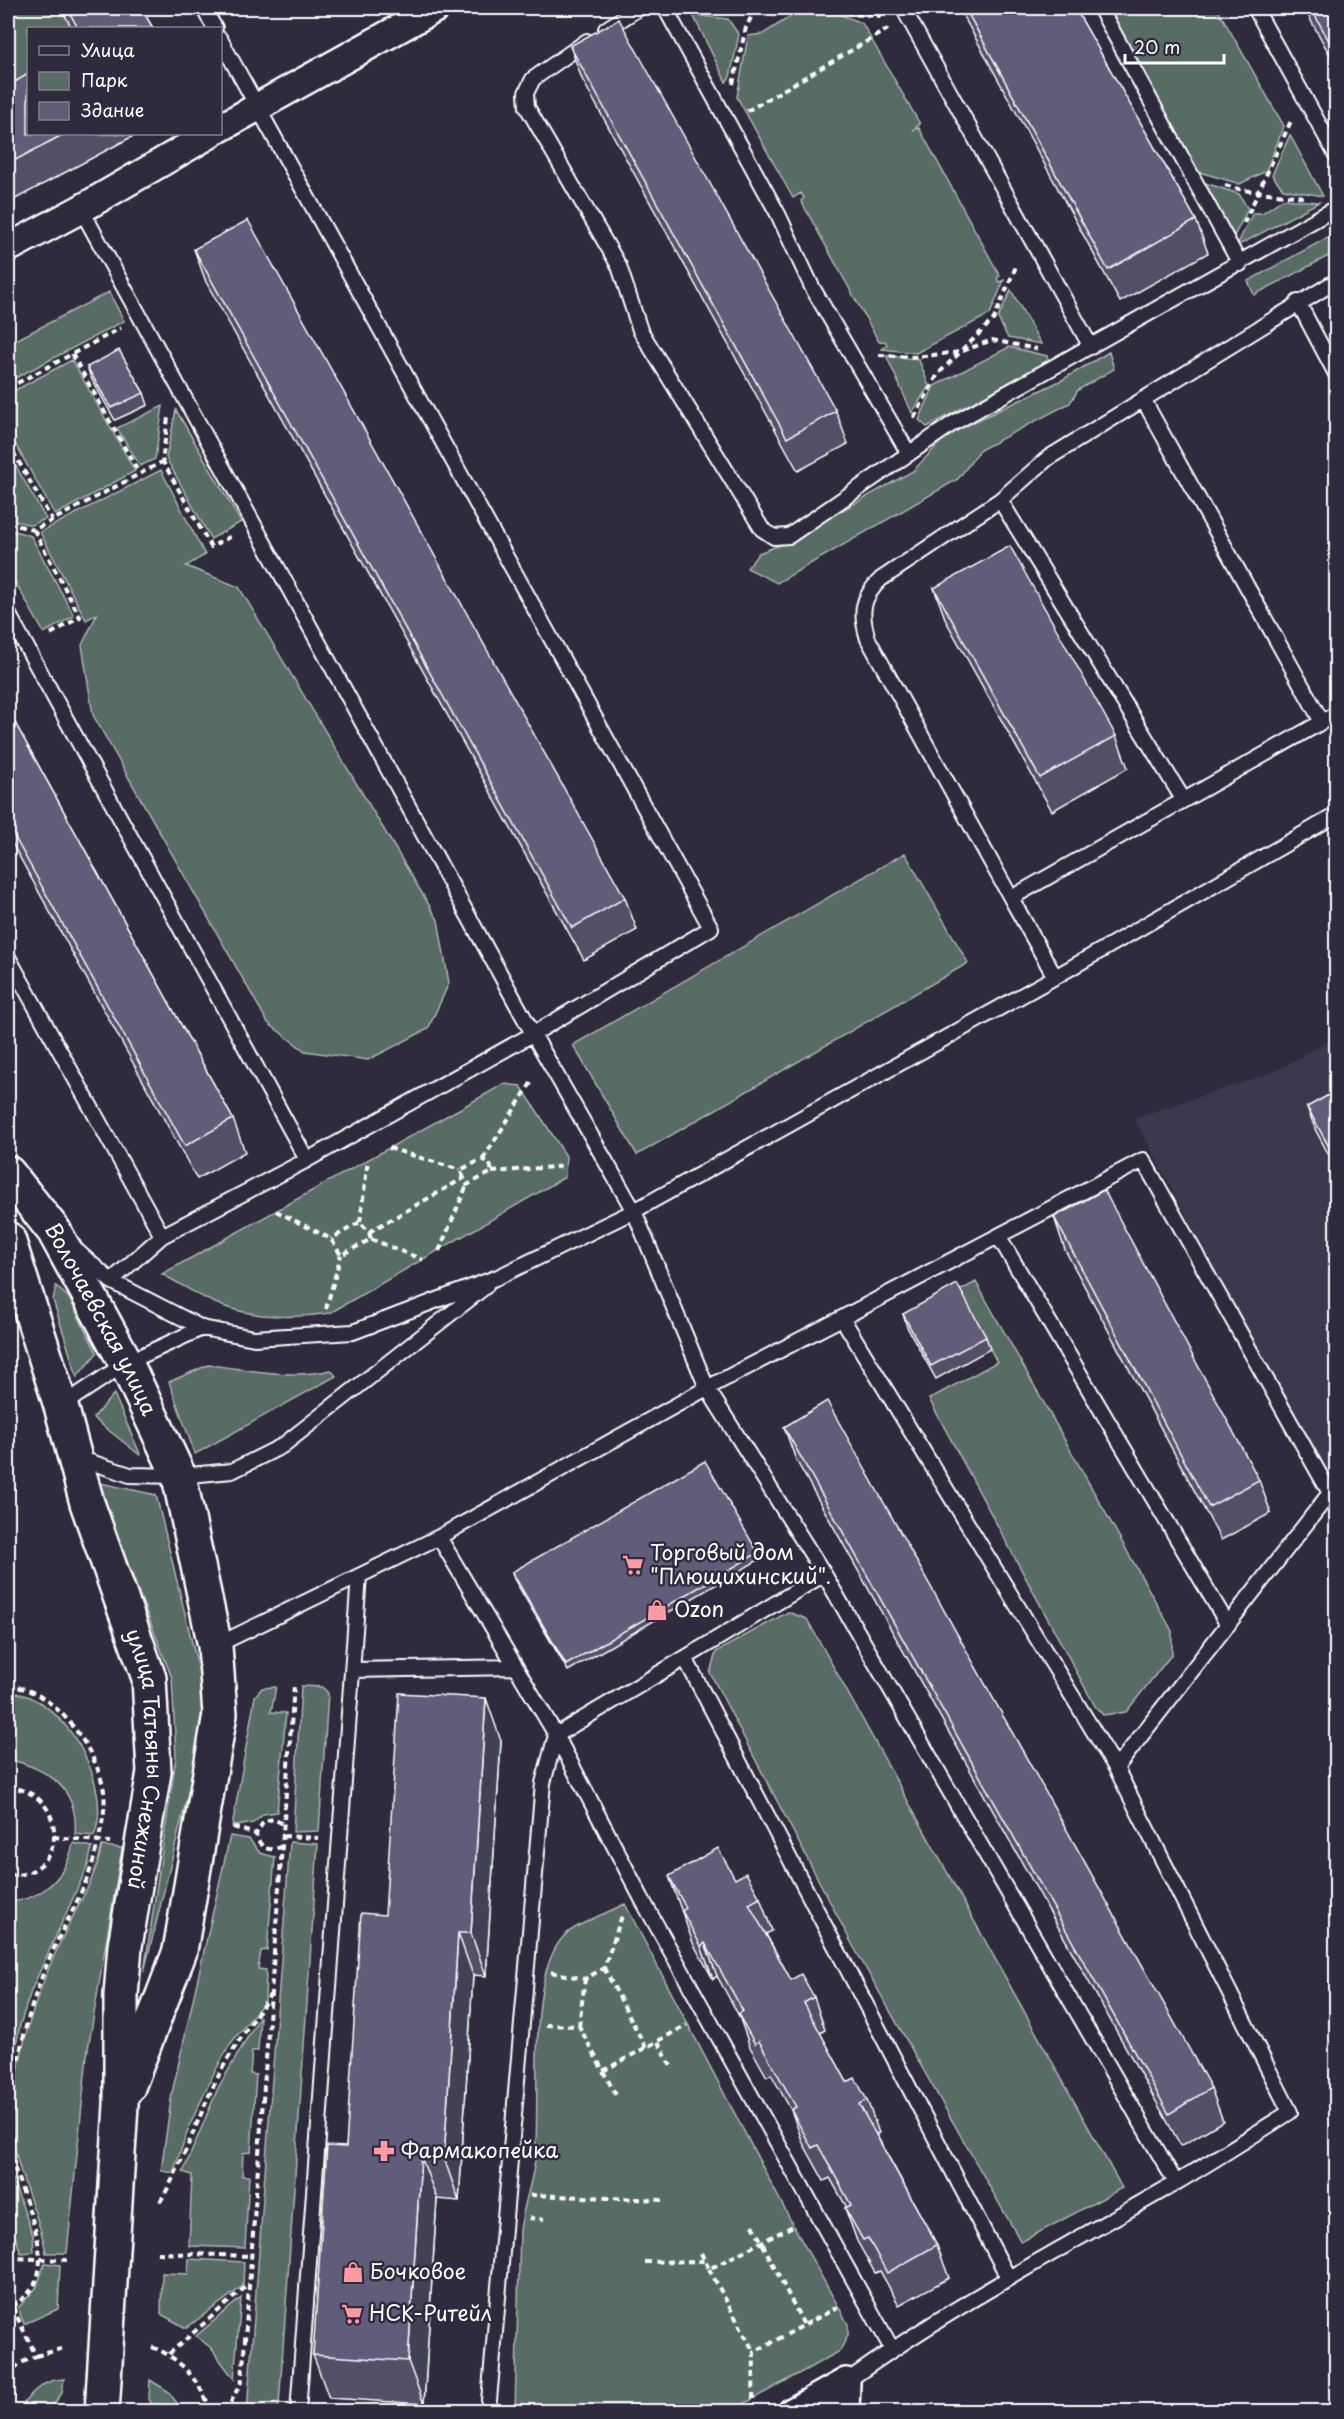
<svg xmlns="http://www.w3.org/2000/svg" width="1344" height="2419" font-family="'Playpen Sans',sans-serif">
	<rect width="100%" height="100%" fill="#2f2a3d"/>
	<filter id="ink" filterUnits="userSpaceOnUse"><feTurbulence type="fractalNoise" baseFrequency=".0167" numOctaves="2"/><feDisplacementMap in="SourceGraphic" scale="12" xChannelSelector="R" yChannelSelector="G"/><feConvolveMatrix kernelMatrix="1 2 1 2 8 2 1 2 1" color-interpolation-filters="sRGB"/></filter>
	<g filter="url(#ink)">
		<!-- built -->
		<path fill="#3e394f" d="M1336,1037V1494L1134,1118L1274,1072Z"/>
		<!-- green -->
		<path fill="#586c66" stroke="#acb6b2" stroke-width="1.5" d="M8,8H61L72,28H28V114L8,125Z
			M804,8H824L862,23L920,124L913,130L919,128L1000,276L997,278L999,282L1004,280L990,314L916,353L882,349L887,345L885,341L879,342L801,201L804,198L801,193L793,198L737,97L748,36L763,34Z
			M1104,8H1217L1284,126L1266,171L1240,184L1196,171Z
			M693,15L728,19L739,35L730,77L726,82Z
			M1290,135L1323,196L1283,189L1272,175Z
			M1199,181L1239,194L1248,209L1234,236Z
			M1283,199L1319,202L1241,244L1238,243L1253,213H1262Z
			M1336,233V252L1254,295L1248,281Z
			M1011,290L1041,344L1008,338L998,318Z
			M109,292L124,321L8,382V344Z
			M1009,347L1047,356L1049,361L927,427L919,420L934,386Z
			M1109,352L1114,369L1078,390L1070,403L980,450L958,479L777,583L747,568L759,553L780,545L913,471L947,435L1062,380Z
			M886,355L919,360L929,386L912,413Z
			M72,360L135,471L55,515L8,431V394Z
			M163,406L155,459L140,466L117,428Z
			M176,410L241,522L211,539L166,458Z
			M8,452L46,519L31,525L8,519Z
			M161,470L205,555L186,566L239,587L438,920L449,983L428,1029L368,1060L305,1051L268,1023L93,715L82,645L97,614L86,620L40,532Z
			M8,529L31,536L74,616L44,633L8,569Z
			M905,853L968,963L637,1155L573,1045Z
			M504,1084L521,1086L566,1156L565,1177L330,1313C294,1319 250,1318 215,1303C197,1295 180,1284 162,1274Z
			M976,1282L1172,1631V1654L1126,1712L1103,1715L1095,1706L929,1399L997,1362L959,1291Z
			M56,1286L69,1298L97,1353L77,1377L53,1300Z
			M208,1365C247,1369 292,1380 331,1370L336,1376L195,1454L169,1382Z
			M114,1394L141,1456L93,1418Z
			M96,1482L156,1495L198,1667L202,1696V1720L199,1749L144,1972L176,1757L172,1678Z
			M788,1612L807,1619L1122,2188L1021,2242L852,1944L710,1673L716,1652Z
			M301,1686L322,1687L328,1693L319,1831L293,1832Z
			M276,1687L271,1712L286,1713L277,1812L264,1814L253,1823L232,1827L255,1696L262,1688Z
			M10,1692C65,1696 114,1786 94,1836L75,1834C79,1787 47,1769 8,1759Z
			M230,1836L249,1839L260,1853L275,1857L267,1950L261,1951L258,1969L266,1970L265,2001L231,2043L213,2075L189,2127L173,2173L161,2171L172,2093Z
			M290,1842L318,1844L279,2405L276,2411H247Z
			M73,1843L92,1847L88,1865L31,1991L20,2025L8,2088V1902C41,1900 67,1877 73,1843Z
			M102,1846L122,1848L87,2055L67,2253H46C39,2210 14,2172 13,2129C12,2059 39,1983 70,1922C83,1896 96,1876 102,1846Z
			M625,1904L793,2225L848,2324V2335L840,2351L731,2411H515L520,2230C523,2208 530,2188 534,2167C543,2110 523,1977 565,1935C576,1924 609,1912 625,1904Z
			M260,2016L258,2051H252L250,2074L256,2075L251,2152L243,2153L242,2176H249L245,2248L189,2246L192,2175L183,2172L218,2088Z
			M8,2167L33,2235L34,2252L21,2253L15,2237L8,2230Z
			M189,2259L244,2262L243,2286L186,2328L161,2314L162,2273L188,2274Z
			M45,2263L60,2265L58,2309L24,2324L18,2308L36,2288Z
			M241,2298L234,2379L211,2348L196,2336Z
			M64,2379L62,2393L49,2411H18C29,2395 42,2379 64,2379Z
			M150,2380L168,2391L183,2411H155L149,2399Z"/>
		<g fill="none" stroke-linecap="round" stroke-linejoin="round">
			<defs>
				<path id="service" d="M203,8L215,28
					M665,8L778,214L812,287L909,454
					M903,8L1091,347
					M1100,8L1240,264
					M1255,8L1336,155
					M606,29L639,8
					M220,39L711,928L533,1034L634,1211L707,1388L439,1537L556,1735L543,1783L488,2412
					M587,41L533,79L526,93L527,107L619,266L640,330L762,529L774,537L789,536L952,424L1336,208
					M81,209L533,1034L307,1160L162,1236L111,1281
					M1298,302L1336,374
					M1143,399L1322,722
					M1000,500L1183,799
					M8,613L307,1160
					M1011,898L868,639C860,613 861,598 881,579L1000,500L1048,458L1336,281
					M8,957L162,1236
					M1055,977L1011,898L1336,714
					M999,1237L1228,1625
					M77,1251L111,1281L202,1328
					M842,1318L1143,1160L1330,1493L1116,1768
					M61,1406L126,1363L202,1328L254,1338L353,1332L498,1277L634,1211L1055,977L1336,815
					M78,1458L130,1475L179,1476L232,1471L282,1446L486,1286
					M215,1646L439,1537
					M685,1658L824,1574
					M352,1670L516,1667
					M892,2349L643,1901L556,1735L685,1658L1008,2277
					M846,2382C950,2307 1063,2248 1174,2184C1213,2161 1252,2136 1290,2112L1116,1768L842,1318L707,1388L824,1574L1176,2183
					M298,2412L359,1576"/>
				<path id="minor" d="M220,128L436,8
					M8,248L81,209L210,134
					M792,2412L846,2382
					M845,2412L846,2382"/>
				<g id="tertiary">
					<path id="s1" d="M8,1173L54,1231L126,1363L179,1476L215,1646L220,1714L180,1951L128,2087"/>
					<path id="s2" d="M8,1239L61,1406L87,1503L149,1678L154,1772L125,1946L121,1995V2105L102,2412"/>
				</g>
			</defs>
			<!-- service casing -->
			<use href="#service" stroke="#fff" stroke-width="18"/>
			<!-- minor casing -->
			<use href="#minor" stroke="#fff" stroke-width="32"/>
			<!-- tertiary casing -->
			<use href="#tertiary" stroke="#fff" stroke-width="38"/>
			<!-- path -->
			<path stroke="#fff" stroke-width="4" stroke-dasharray="6 4.5" stroke-linecap="butt" d="M691,8L753,14L766,8
				M836,8L853,14L881,16
				M733,84L746,27L753,14
				M747,111L888,29
				M1225,185L1242,190L1303,197
				M1244,223L1291,121
				M72,354L139,473
				M879,355L915,357L960,352L992,340L1037,349
				M8,388L121,328
				M914,418L938,374L994,319L1017,264
				M8,443L52,520
				M162,460L211,547L233,535
				M8,523L34,530L162,462L168,418
				M34,530L80,617L47,636
				M389,1148L460,1170
				M483,1159L531,1083
				M492,1172L566,1166
				M276,1211L331,1239L341,1255L371,1239L369,1232L360,1222L331,1239
				M360,1222L368,1160
				M369,1232L464,1178L467,1185L492,1172L490,1164L483,1159L460,1170L464,1178
				M371,1239L423,1260
				M439,1251L467,1185
				M326,1309L341,1255
				M8,1686C54,1687 97,1750 104,1791C106,1808 102,1825 98,1841L110,1842
				M8,1787C72,1793 67,1879 8,1875
				M233,1827L256,1834
				M283,1836L318,1838
				M282,1846C270,1853 259,1848 256,1834L264,1821L274,1819L283,1824
				M604,1968L646,2048
				M551,1972L585,1979L604,1968L623,1913
				M546,2025L579,2026L617,2097
				M579,2026L585,1979
				M658,2042L672,2068
				M603,2071L687,2025
				M530,2195L663,2200
				M160,2202C183,2164 196,2121 216,2081C231,2050 251,2023 270,1995
				M529,2218L544,2219
				M753,2225L804,2325
				M8,2247V2262
				M157,2253L251,2256
				M701,2253L709,2269L793,2226
				M9,2258L67,2260
				M645,2262L705,2261
				M709,2269L754,2352
				M8,2298L36,2356L19,2364L8,2375
				M11,2306C78,2273 7,2185 9,2135C13,2070 27,2006 55,1946C71,1911 91,1880 98,1841L54,1837
				M152,2347C183,2359 199,2382 212,2412
				M169,2354L249,2284
				M36,2356L64,2348
				M753,2399L754,2352L838,2307
				M226,2412L242,2380L294,1686"/>
			<!-- service -->
			<use href="#service" stroke="#2f2a3d" stroke-width="14"/>
			<!-- minor -->
			<use href="#minor" stroke="#2f2a3d" stroke-width="27"/>
			<!-- tertiary -->
			<use href="#tertiary" stroke="#2f2a3d" stroke-width="33"/>
		</g>
		<!-- wall -->
		<path fill="#534f69" stroke="#fff" stroke-width="1.5" d="M61,8H141L153,28H72Z
			M959,8H1075L1196,220L1208,253L1120,302Z
			M1304,8H1336V66Z
			M570,46L836,411L848,444L798,471L582,79Z
			M8,86L28,134H137L8,203Z
			M194,249L625,898L637,930L584,960L206,282Z
			M87,367L144,393L148,405L115,420L92,380Z
			M934,588L1116,736L1128,768L1052,811L946,621Z
			M8,710L233,1119L245,1152L197,1179L8,836Z
			M1336,1091V1168L1316,1131L1307,1107Z
			M1054,1217L1259,1480L1271,1513L1221,1540L1065,1250Z
			M903,1314L986,1337L990,1349L936,1379L907,1327Z
			M784,1427L1211,2088L1223,2121L1181,2146L796,1460Z
			M758,1553L760,1559L568,1671L514,1579L512,1572Z
			M501,1741L486,1976L473,1975L459,2201L437,2199L424,2404L329,2398L313,2355L346,2147L385,1915Z
			M669,1876L735,1879L760,1898L772,1931L766,1934L791,1980L814,1997L825,2030L820,2033L847,2082L867,2100L879,2133L876,2134L937,2245L949,2278L899,2305L880,2271L875,2273L857,2241L845,2208H847L830,2178L824,2181L803,2143L791,2110L771,2074L767,2077L750,2047L739,2016L717,1976L713,1979L693,1943Z"/>
		<!-- shaded-wall -->
		<path fill="#434055" stroke="#fff" stroke-width="1.5" d="M486,1698L501,1741L486,1976L471,1933Z
			M458,1933L473,1975L459,2201L444,2158Z
			M705,1943L717,1976L713,1979L701,1946Z
			M421,2157L437,2199L424,2404L408,2361Z"/>
		<!-- building -->
		<path fill="#605c7a" stroke="#fff" stroke-width="1.5" d="M67,8H141L153,28H78Z
			M965,8H1075L1196,220L1108,270Z
			M1311,8H1336V54Z
			M619,19L836,411L787,438L570,46Z
			M28,74V134H64L8,164V86Z
			M248,220L625,898L572,928L194,249Z
			M119,350L144,393L111,408L87,367Z
			M1010,546L1116,736L1040,778L934,588Z
			M8,710L233,1119L185,1146L8,825Z
			M1336,1091V1159L1307,1107Z
			M1104,1190L1259,1480L1209,1507L1054,1217Z
			M957,1284L986,1337L931,1366L903,1314Z
			M827,1401L1211,2088L1169,2114L784,1427Z
			M705,1461L758,1553L566,1665L512,1572Z
			M399,1693L486,1698L471,1933H458L444,2158L421,2157L408,2361L313,2355L327,2146L346,2147L361,1913L385,1915Z
			M718,1848L735,1879L746,1873L760,1898L749,1904L791,1980L801,1974L814,1997L804,2003L847,2082L855,2078L867,2100L859,2104L937,2245L887,2273L868,2238L863,2240L845,2208L851,2205L818,2145L812,2148L791,2110L796,2107L759,2041L755,2044L738,2014L743,2011L705,1943L701,1946L682,1911L686,1908L669,1876Z"/>
	</g>
	<!-- icons -->
	<defs>
		<symbol id="supermarket-bare" viewBox="-9 -9 18 18"><path d="M-6-5.5h2.5l.6 2H6L4.5 2H-2.5L-4.4-4H-6ZM-1.5 3.2a1.3 1.3 0 1 0 .1 0ZM3 3.2a1.3 1.3 0 1 0 .1 0Z" fill="#ff9aa2" stroke="#2f2a3d" stroke-width="2.5" paint-order="stroke"/></symbol>
		<symbol id="shop-bare" viewBox="-9 -9 18 18"><path d="M-5-2.5h2.3a2.7 3.5 0 0 1 5.4 0H5L5.5 6h-11ZM-1.5-2.5h3a1.5 2.3 0 0 0-3 0Z" fill="#ff9aa2" stroke="#2f2a3d" stroke-width="2.5" paint-order="stroke"/></symbol>
		<symbol id="pharmacy-bare" viewBox="-9 -9 18 18"><path d="M-2-6h4v4h4v4h-4v4h-4v-4h-4v-4h4Z" fill="#ff9aa2" stroke="#2f2a3d" stroke-width="2.5" paint-order="stroke"/></symbol>
	</defs>
	<g fill-rule="evenodd">
		<use href="#supermarket-bare" x="618" y="1550" width="30" height="30"/>
		<use href="#shop-bare" x="642" y="1595" width="30" height="30"/>
		<use href="#pharmacy-bare" x="369" y="2136" width="30" height="30"/>
		<use href="#shop-bare" x="338" y="2257" width="30" height="30"/>
		<use href="#supermarket-bare" x="337" y="2299" width="30" height="30"/>
	</g>
	<g text-anchor="middle" stroke-width="5" stroke-linejoin="round" paint-order="stroke">
		<!-- street labels -->
		<g font-size="21" fill="#fff" stroke="#2f2a3d">
			<text dy="7" stroke="none"><textPath href="#s1" startOffset="174">Волочаевская улица</textPath></text>
			<text dy="7" stroke="none"><textPath href="#s2" startOffset="542">улица Татьяны Снежиной</textPath></text>
		</g>
		<!-- poi labels -->
		<g font-size="21" fill="#fff" stroke="#2f2a3d" text-anchor="start">
			<text x="650" y="1560">Торговый дом<tspan x="650" dy="24">"Плющихинский".</tspan></text>
			<text x="674" y="1617">Ozon</text>
			<text x="401" y="2158">Фармакопейка</text>
			<text x="370" y="2279">Бочковое</text>
			<text x="369" y="2321">НСК-Ритейл</text>
		</g>
	</g>
	<!-- margin -->
	<rect width="1344" height="2419" fill="none" stroke="#2f2a3d" stroke-width="30"/>
	<rect x="15" y="15" width="1314" height="2389" fill="none" stroke="#fff" stroke-width="2" filter="url(#ink)"/>
	<!-- legend -->
	<rect x="27" y="27" width="195" height="108" fill="#2f2a3d" stroke="#827f8b" stroke-width="1.5"/>
	<rect x="39" y="46" width="30" height="9" fill="#2f2a3d" stroke="#827f8b" stroke-width="1.5"/>
	<text x="81" y="57" font-size="18" fill="#ffffff">Улица</text>
	<rect x="39" y="72" width="30" height="18" fill="#586c66" stroke="#827f8b" stroke-width="1.5"/>
	<text x="81" y="87" font-size="18" fill="#ffffff">Парк</text>
	<rect x="39" y="102" width="30" height="18" fill="#605c7a" stroke="#827f8b" stroke-width="1.5"/>
	<text x="81" y="117" font-size="18" fill="#ffffff">Здание</text>
	<!-- scale -->
	<path d="M1125 54v9h99v-9" fill="none" stroke="#ffffff" stroke-width="3"/>
	<text x="1134" y="54" font-size="18" fill="#ffffff" stroke="#2f2a3d" stroke-width="4.5" paint-order="stroke">20 m</text>
</svg>
